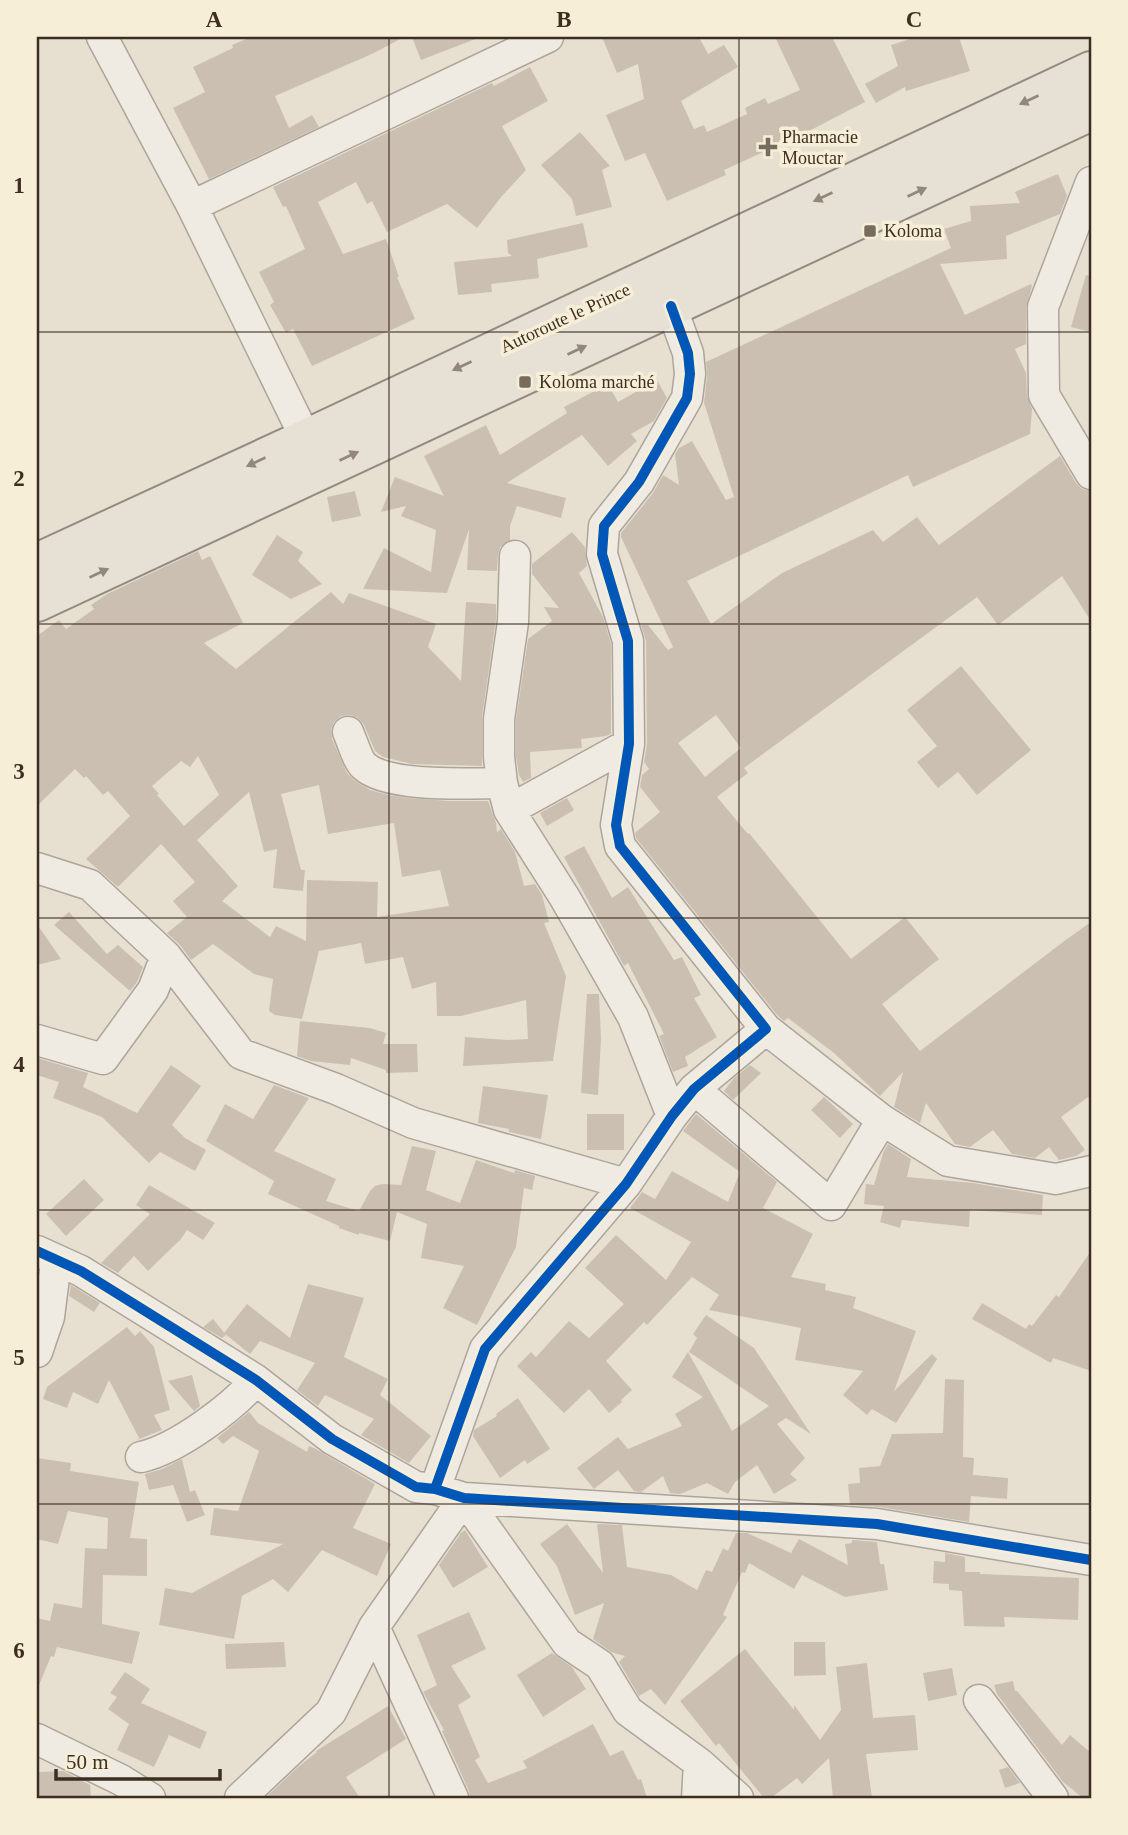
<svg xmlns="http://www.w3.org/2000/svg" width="1128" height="1835" font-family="Georgia,serif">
	<rect width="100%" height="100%" fill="#e7e0d1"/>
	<!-- building -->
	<path fill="#cbbfb2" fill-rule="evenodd" d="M251,37H404L372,54L275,96L289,128L312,115L319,127L209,179L173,108L205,92L193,67L233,48L232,45Z
		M412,37H478V38L421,60Z
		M602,37H699L708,54L724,45L738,67L681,101L694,129L704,125L707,132L747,114L745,108L765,98L768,104L800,90L775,37H832L865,102L807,132L724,170L726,175L667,201L645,153L625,161L606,115L644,99L638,64L617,73Z
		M916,37H959L970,71L906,91L905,87L876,103L865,84L898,66L891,45Z
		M530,67L548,101L502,126L526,170L502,196L477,228L447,204L387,232L372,201L367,204L356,182L318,202L343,254L386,239L399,277H397L415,319L312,366L293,329L286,333L270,305L274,302L259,272L305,249L286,206L283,207L273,187L492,83L494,86Z
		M580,132L610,166L602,170L612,207L576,216L572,199L541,165Z
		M1058,174L1067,196L1060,214L1006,236L1007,259L940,264L965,315L1031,284L1032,286L1026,307V344L1015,349L1026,373L1027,396L1032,409L1030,434L913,487L908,475L687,581L711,624L782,573L873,530L883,542L917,517L939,545L1060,456L1076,483L1082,489L1089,491L1091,494V621L1062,576L998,625L977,597L744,768L748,773L717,797L748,834L749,833L851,959L905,917L939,959L882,1004L920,1051L1063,942L1091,922V1095L1061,1117L1085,1150L1076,1156L1059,1160L1049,1147L1035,1158L1012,1154L993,1130L970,1147L955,1144L926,1103L920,1123L894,1107L903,1072L880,1096L834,1053L788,1018L784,1021L778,1016L636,838L635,833L660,812L640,787L642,775L649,769L644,762L647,744L646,641L641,625H648L668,650L673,647L621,537V533L653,493L663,475L679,485L675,454L679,448L692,441L726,500L734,497L704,403L707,376L706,362L951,248L944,229L971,221L970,206L1020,203L1015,192ZM716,715L741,748L705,777L678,743Z
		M583,223L588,247L537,259L539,278L491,284L492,292L458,295L454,262L512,256L508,253L507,240Z
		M1086,275L1091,276V332L1071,327Z
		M657,380L667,398L654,421L631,434L637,441L608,466L582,435L507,483L566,498L561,518L517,506L510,526V540L500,547L498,555L497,571L467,570L469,529L447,593L363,589L384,548L431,572L436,530L401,516L406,506L381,512L395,477L444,496L424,456L486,425L500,455L567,413L564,407L608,384L618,402Z
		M355,491L361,516L332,522L327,497Z
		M572,532L585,547L587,566L579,573L603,617L611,644V734L606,736L581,739L582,748L530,752L531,778L523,782L519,775L516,756V720L528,639L552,621L544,607L559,608L532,574V564Z
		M277,535L303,552L298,561L322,584L291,599L252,575Z
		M198,551L202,560L210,556L243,623L204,643L236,669L331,592L343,604L349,593L436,624L428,647L461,681L466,602L496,604V620L482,717V766L412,764L383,757L375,751L364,725L358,718L351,715L341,716L334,722L331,730L332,739L347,773L355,781L370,790L388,795L408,798L450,801H488L496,823L497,832L501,829L515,852L524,886L535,884L542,895L549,922L544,923L566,976L553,1061L463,1066L465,1037L508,1040L528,1039L526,1000L461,1016H437L436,982L412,989L403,957L365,964L361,943L319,951L302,1019L275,1015L269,1011L273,979L254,974L213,944L191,960L180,945L167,933L187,917L173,901L195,882L161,844L118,887L86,859L130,816L108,791L103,795L86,776L84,778L75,769L37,806V636L59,620L66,629L94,609L91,605L107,594ZM198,756L219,795L184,826L157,795L159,794L152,786L181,761L190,767ZM319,785L328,834L394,823L402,877L440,870L449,906L377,917L378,882L307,880L306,941L276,926L270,937L222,901L238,886L197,840L249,792L264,852L277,849L273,888L303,891L305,870H301L281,794Z
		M961,666L1031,750L977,795L958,772L938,788L917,762L937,746L907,710Z
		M567,798L574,810L547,826L540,813Z
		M584,846L612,898L628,887L674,960L682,957L701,995L694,998L717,1037L685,1057L688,1066L673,1072L659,1036L664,1034L628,963L624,966L564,857Z
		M69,912L107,954L118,945L143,967L137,982L130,991L54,925Z
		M37,924L61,959L37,965Z
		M587,994H599L601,1039L598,1095L581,1093Z
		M300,1021L370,1028L386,1033L383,1044H417L418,1072L386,1073V1070L351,1058L350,1065L311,1061L297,1056Z
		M37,1058L88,1073L83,1087L137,1113L171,1065L201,1086L172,1125L185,1138L206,1150L195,1171L160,1152L149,1163L102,1117L53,1098L59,1082L37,1075Z
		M750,1065L761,1073L733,1100L724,1091L734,1078Z
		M274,1085L309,1098L274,1151L336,1179L326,1201L359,1211L370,1191L375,1186L382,1184L401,1185L412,1146L436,1151L426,1190L460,1203L476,1160L514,1173L515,1170L535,1176L532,1190L524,1188L516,1247L477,1325L443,1308L464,1266L421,1258L427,1224L397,1212L390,1241L359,1233V1235L339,1228V1226L268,1194L274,1181L206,1141L225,1104L253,1119Z
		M483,1086L548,1095L541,1139L509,1132V1129L478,1123Z
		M824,1097L853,1124L840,1138L811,1110Z
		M587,1114H624V1150H587Z
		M696,1114L777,1182L763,1208L813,1234L791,1277L826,1284L825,1290L856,1297L853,1308L916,1331L894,1391L932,1354L937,1359L896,1423L872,1409L867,1415L843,1395L863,1371L795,1360L801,1328L709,1310L719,1295L692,1277L647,1325L644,1322L606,1361L632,1390L621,1400L622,1402L609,1413L589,1389L564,1413L517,1366L531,1352L536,1357L569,1321L589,1338L624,1304L585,1268L616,1235L666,1280L691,1242L630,1208L642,1192L655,1199L672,1171L728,1202L740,1172L683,1131Z
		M888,1144L911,1159L907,1177L973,1183L1043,1195L1042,1215L970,1210L969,1227L902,1220L900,1228L880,1222L884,1206L864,1204L866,1184L874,1185L883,1153Z
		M84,1179L104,1200L66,1236L46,1214Z
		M149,1185L215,1223L203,1240L187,1230L181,1239L148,1271L134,1256L118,1273L101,1263L150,1214L136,1205Z
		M1091,1251V1371L1053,1358L1051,1363L972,1319L982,1303L1026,1329L1029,1324L1032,1326L1056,1295L1059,1297Z
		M308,1284L364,1298L344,1357L388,1379L380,1395L431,1436L409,1463L361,1435L374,1419L325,1395L318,1406L297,1390L315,1363L260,1341L250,1354L224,1333L247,1304L290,1338Z
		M71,1285L100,1303L94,1312L69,1296Z
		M706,1315L754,1348L811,1434L786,1418L777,1424L805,1458L790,1474L797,1480L774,1494L757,1465L735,1482L728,1494L707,1483L680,1494L670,1493L663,1476L641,1492L634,1491L618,1470L594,1489L577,1468L618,1437L628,1449L682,1426L675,1414L703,1397L672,1377L688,1352L732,1431L769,1406L689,1352L697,1338L693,1334Z
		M213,1319L226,1335L222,1338L203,1327Z
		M127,1327L135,1336L140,1331L154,1347L170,1410L154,1415L162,1430L137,1440L139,1438L109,1380L98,1404L73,1392L67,1408L43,1399L47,1387Z
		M192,1375L200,1406L194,1411L168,1381Z
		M945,1379L964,1380L963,1457L974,1458L973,1475L1008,1478L1007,1499L971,1496L969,1522L880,1507L850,1505L848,1484L860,1483L859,1468L880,1466L892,1434L943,1433Z
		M518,1398L550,1449L527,1464L525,1460L500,1478L473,1436L474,1430L497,1416L496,1414Z
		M249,1412L258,1423L307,1452L309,1446L316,1449L375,1484L353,1528L391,1544L377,1576L322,1550L288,1592L273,1579L242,1596L234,1639L159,1625L165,1588L192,1593L283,1544L210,1535L214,1508L238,1511L259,1451L233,1436L223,1444L217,1438Z
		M37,1458L71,1463L70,1471L139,1482L130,1538L147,1539V1576L103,1575L102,1624L140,1632L132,1664L57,1647L54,1657L51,1656L37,1690V1618L50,1621L54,1603L82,1608L85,1548L107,1549L108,1518L68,1511L58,1544L37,1539Z
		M182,1459L190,1492L195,1490L205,1515L187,1522L173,1485L149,1490L145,1474L162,1469Z
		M567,1524L603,1573L597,1524L622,1525L627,1567L671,1575L697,1590L706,1570L712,1572L723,1548L728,1551L736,1533H747L791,1553L799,1539L848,1565L845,1544L852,1543V1540L877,1542L880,1564H884L888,1590L845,1597L802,1575L794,1589L749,1563L745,1573L742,1572L723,1615L727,1617L665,1705L651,1689L639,1696L619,1662L625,1656L611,1652L593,1639L604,1603L575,1615L557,1566L540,1544Z
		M465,1530L488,1567L453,1588L439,1565L461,1533Z
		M945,1553L965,1557V1572H980V1574L1079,1578L1078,1620L1004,1617L1005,1627L964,1626L962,1591L949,1590V1584L933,1583L934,1561L945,1562Z
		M469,1612L486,1649L451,1666L471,1697L458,1705L480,1757L475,1760L488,1783L527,1768L523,1761L593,1724L610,1756L623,1750L638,1780L641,1779L647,1798H470L469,1791L442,1731L444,1730L423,1692L437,1685L417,1635Z
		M284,1642L286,1667L226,1669L225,1644Z
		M794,1642H825L826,1675L794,1676Z
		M745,1649L794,1710V1705L820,1740L841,1710L836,1667L867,1663L873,1718L915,1715L918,1750L866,1754L872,1798H833L829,1758L802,1784L797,1778L771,1798H764L719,1743L716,1746L680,1701Z
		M552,1653L572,1667L586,1689L543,1717L517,1675Z
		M952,1668L957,1695L928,1701L923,1673Z
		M125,1672L150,1689L141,1703L207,1732L200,1749L169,1735L154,1767L117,1750L129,1724L108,1709L117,1697L110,1693Z
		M1013,1681L1015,1691H1017L1062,1745L1070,1735L1091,1753V1798H1083L1063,1782L997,1694L994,1685Z
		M388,1706L406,1739L346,1777L360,1798H265L298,1767L317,1752L316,1751Z
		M1008,1767L1020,1783L1005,1788L999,1770Z
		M63,1771L90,1785L91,1798H37V1772Z"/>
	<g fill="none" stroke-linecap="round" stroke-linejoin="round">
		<defs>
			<path id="minor" d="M102,37L192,206L306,439
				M1091,182L1043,307L1044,395L1091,474
				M192,206L548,37
				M515,556L513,622L499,719V757L502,783L509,810L565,898L633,1017L672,1116
				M348,732C352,741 358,761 364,766C388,788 469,783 502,783
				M509,810L629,744
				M37,868L90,885L166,956L241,1054L336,1089L413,1123L626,1184
				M766,1029L882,1120L948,1161L1056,1179L1091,1171
				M37,1040L103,1059L153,990L166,956
				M694,1089L831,1205L882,1120
				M37,1251L81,1271L256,1380L332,1439L416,1487L435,1489L464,1498L877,1524L1091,1560
				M37,1352L49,1317L56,1261
				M141,1457C177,1449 232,1408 256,1380
				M435,1489L485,1349L626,1184L672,1116L694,1089L766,1029L620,846L616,825L629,744L628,641L602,554L604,526L639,482L687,398L690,374L688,353L671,306
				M374,1627L453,1798
				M979,1700L1053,1798
				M37,1739L121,1780L150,1798
				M240,1798L331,1712L374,1627L464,1498L567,1643L600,1665L628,1711L699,1763L738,1798
				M697,1798L699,1763"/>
			<path id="major" d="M37,563L306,439L1091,71
				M37,602L1091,111"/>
		</defs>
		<!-- minor casing -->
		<use href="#minor" stroke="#ada599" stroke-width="33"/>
		<!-- major casing -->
		<use href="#major" stroke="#928b80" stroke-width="42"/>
		<!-- minor -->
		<use href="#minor" stroke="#efebe3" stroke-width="30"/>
		<!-- major -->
		<use href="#major" stroke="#e6e1d4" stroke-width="38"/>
		<defs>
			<path id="cycleway" d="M37,1251L81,1271L256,1380L332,1439L416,1487L435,1489L464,1498L877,1524L1091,1560
				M435,1489L485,1349L626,1184L672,1116L694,1089L766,1029L620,846L616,825L629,744L628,641L602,554L604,526L639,482L687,398L690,374L688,353L671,306"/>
		</defs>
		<!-- cycleway casing -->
		<use href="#cycleway" stroke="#f7eed8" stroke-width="15"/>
		<!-- cycleway -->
		<use href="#cycleway" stroke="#0057b8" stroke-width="10"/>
	</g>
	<!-- one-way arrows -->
	<defs><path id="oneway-solid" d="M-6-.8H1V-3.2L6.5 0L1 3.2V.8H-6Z" transform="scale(1.75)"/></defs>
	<g fill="#92887a">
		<use href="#oneway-solid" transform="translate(1029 100) rotate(155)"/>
		<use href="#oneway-solid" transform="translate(917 192) rotate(-25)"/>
		<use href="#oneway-solid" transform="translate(823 197) rotate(155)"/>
		<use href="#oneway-solid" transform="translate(577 350) rotate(-25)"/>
		<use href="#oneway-solid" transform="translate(462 366) rotate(155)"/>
		<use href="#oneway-solid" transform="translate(349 456) rotate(-25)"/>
		<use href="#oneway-solid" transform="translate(256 462) rotate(155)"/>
		<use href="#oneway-solid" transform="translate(99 573) rotate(-25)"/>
	</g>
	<!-- grid -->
	<path fill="none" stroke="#3d2e20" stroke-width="2" stroke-opacity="0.55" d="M389,37V1798M739,37V1798M37,332H1091M37,624H1091M37,918H1091M37,1210H1091M37,1504H1091"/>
	<!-- markers -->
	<g fill="#786c5e" stroke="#f7eed8" stroke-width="2.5">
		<path d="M764.5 136.5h7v7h7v7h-7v7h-7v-7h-7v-7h7z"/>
		<rect x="863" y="224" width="14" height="14" rx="3.5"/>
		<rect x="518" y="375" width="14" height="14" rx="3.5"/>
	</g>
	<g text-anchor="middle" stroke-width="7" stroke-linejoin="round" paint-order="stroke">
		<!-- poi labels -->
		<g font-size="18" fill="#3d2e20" stroke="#f7eed8" text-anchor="start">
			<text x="782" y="143">Pharmacie<tspan x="782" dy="21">Mouctar</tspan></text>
			<text x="884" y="237">Koloma</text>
			<text x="539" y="388">Koloma marché</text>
		</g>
		<!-- street labels -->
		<g font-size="18" fill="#3d2e20" stroke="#f7eed8">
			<text transform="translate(565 318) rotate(-25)" y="6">Autoroute le Prince</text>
		</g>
	</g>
	<!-- border -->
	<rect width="1128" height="1835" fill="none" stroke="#f7eed8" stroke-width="77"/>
	<!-- scale -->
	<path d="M56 1769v10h164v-10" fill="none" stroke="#3d2e20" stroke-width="3.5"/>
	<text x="66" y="1769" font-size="21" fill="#3d2e20" stroke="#f7eed8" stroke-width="5" paint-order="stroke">50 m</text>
	<rect x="38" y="38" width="1052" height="1759" fill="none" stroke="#3d2e20" stroke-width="2.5"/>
	<g font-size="23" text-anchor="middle" font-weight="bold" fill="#3d2e20">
		<text x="214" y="27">A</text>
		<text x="564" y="27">B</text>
		<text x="914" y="27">C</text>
		<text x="19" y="193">1</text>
		<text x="19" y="486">2</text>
		<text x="19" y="779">3</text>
		<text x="19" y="1072">4</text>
		<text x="19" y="1365">5</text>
		<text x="19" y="1658">6</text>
	</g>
</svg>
